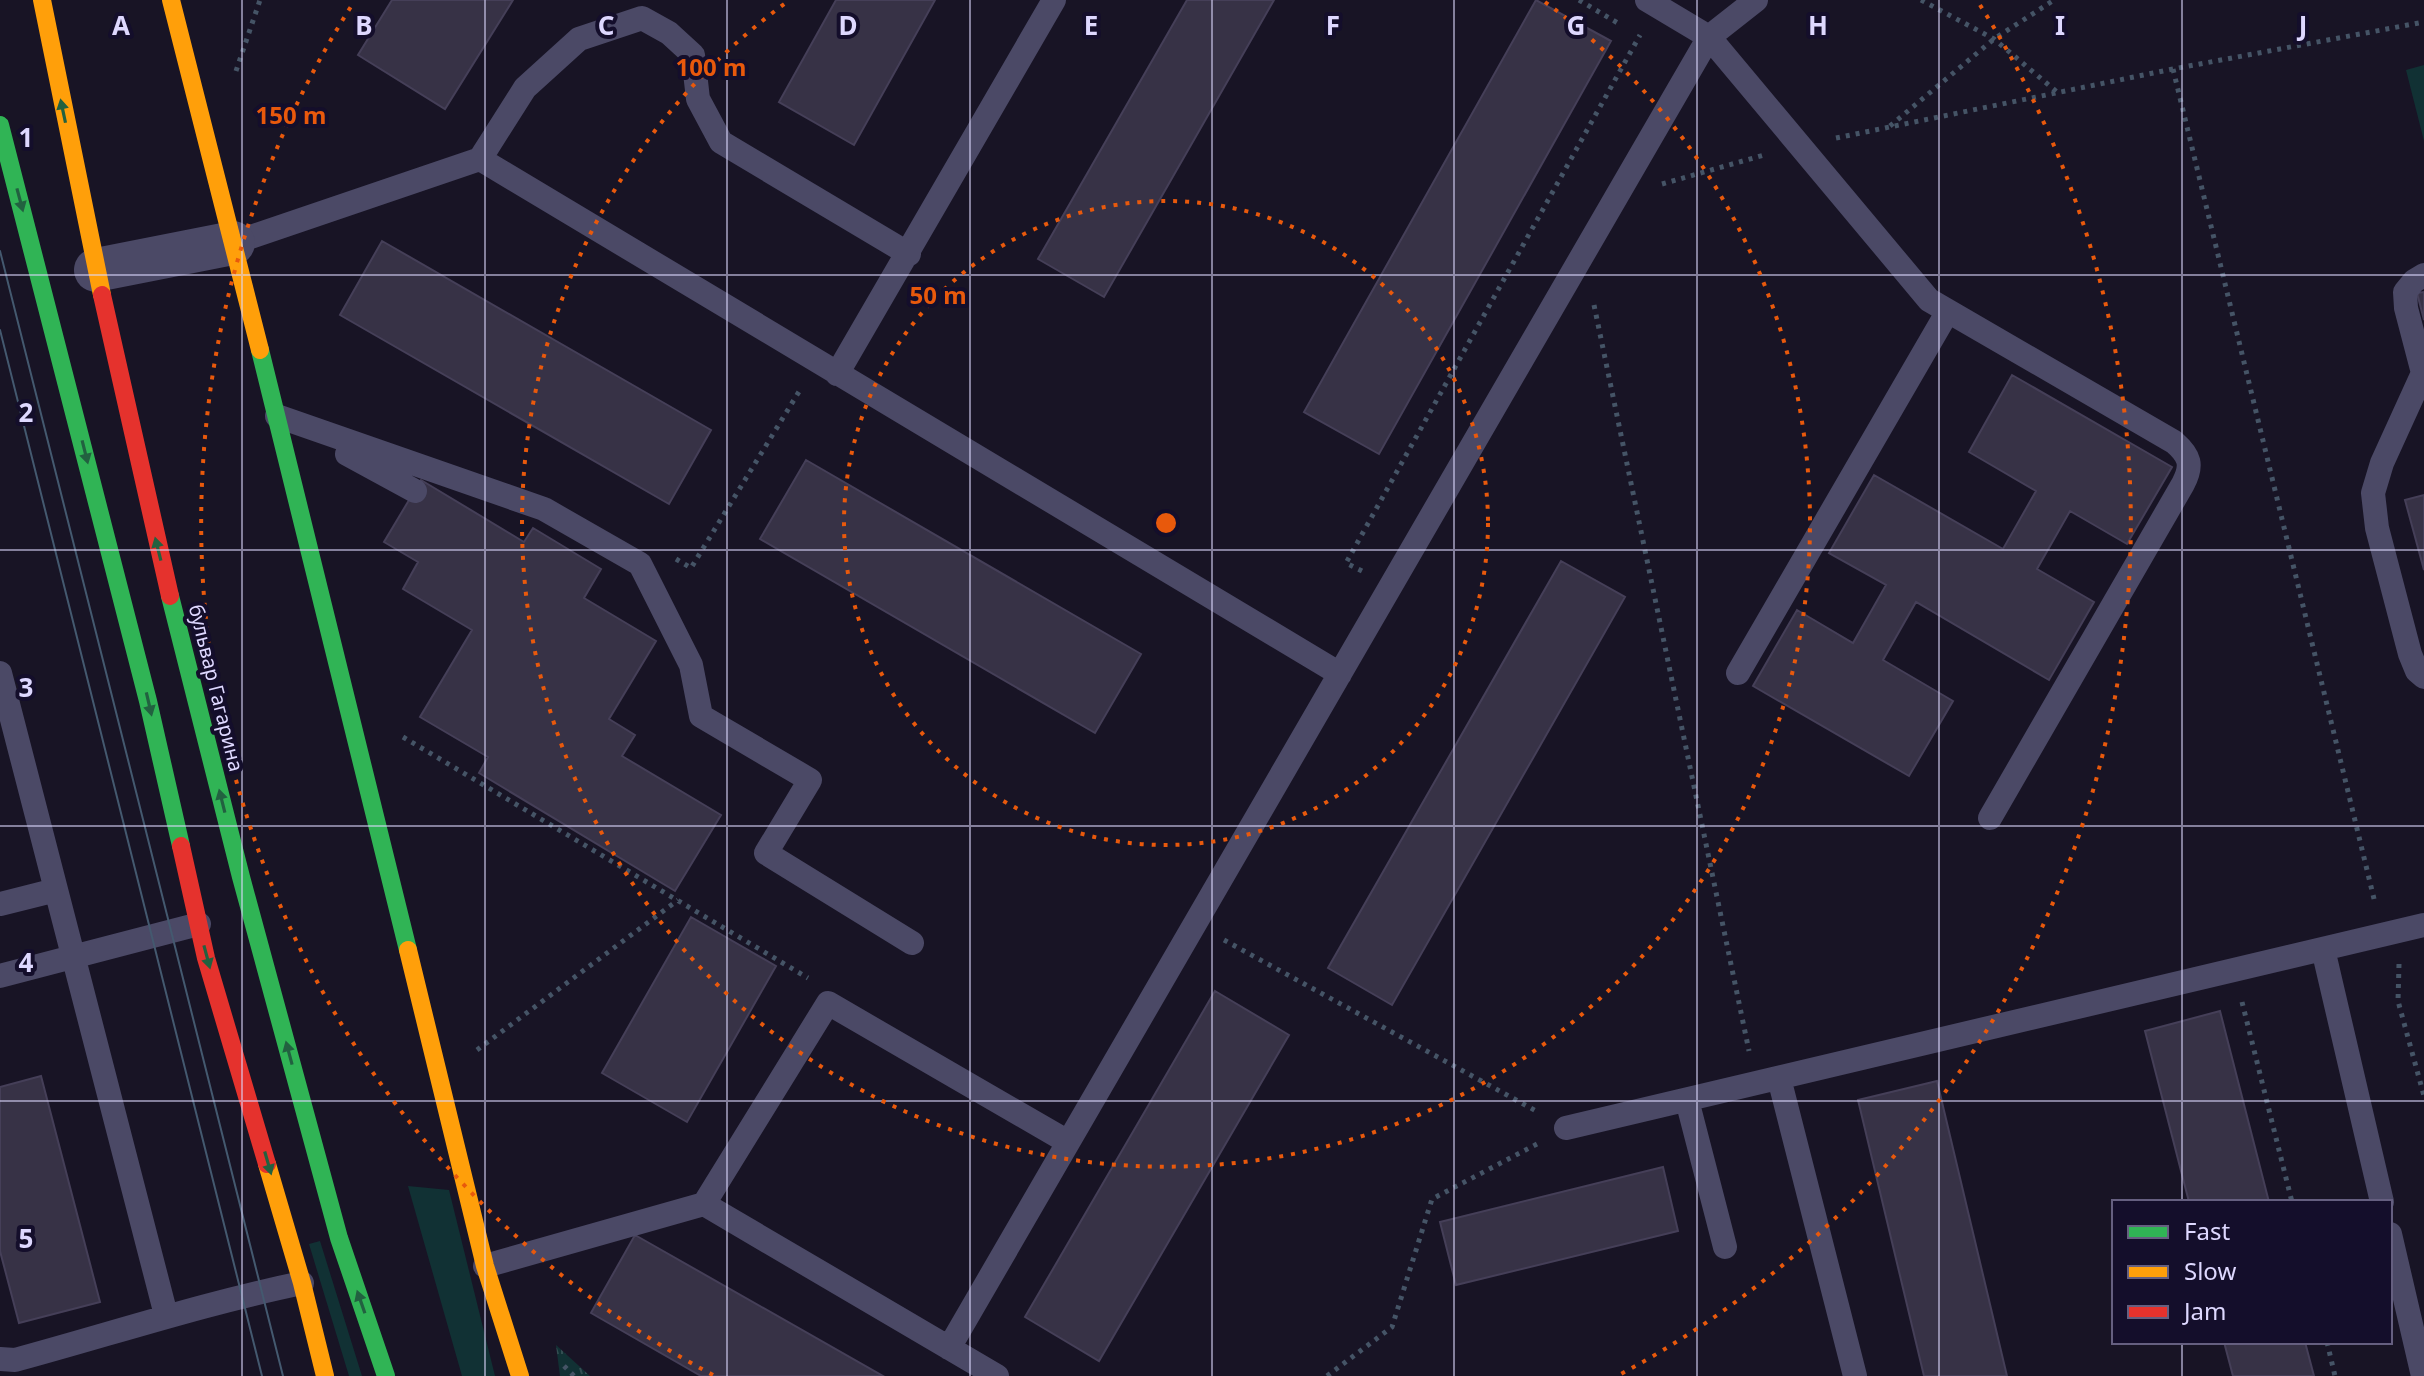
<svg xmlns="http://www.w3.org/2000/svg" width="2424" height="1376" font-family="'Noto Sans',sans-serif">
	<defs>
		<pattern id="park-tufts" width="24" height="20" patternUnits="userSpaceOnUse" patternTransform="scale(2)"><rect width="24" height="20" fill="#113134"/><path d="M3 7l-1-3M5 7V3M7 7l1-3M15 17l-1-3M17 17v-4M19 17l1-3" fill="none" stroke="#334e52"/></pattern>
	</defs>
	<rect width="100%" height="100%" fill="#181425"/>
	<!-- grass -->
	<path fill="#113134" d="M2424,65V141L2406,70Z
		M408,1186L449,1190L495,1376H462Z
		M320,1241L362,1376H349L309,1244Z"/>
	<!-- park -->
	<path fill="url(#park-tufts)" d="M556,1345L590,1376H560Z"/>
	<!-- building -->
	<path fill="#373246" stroke="#453f58" stroke-width="2" d="M392,0H513L445,109L358,55Z
		M836,0H935L854,145L779,102Z
		M1187,0H1274L1104,297L1038,259Z
		M1536,0L1611,41L1379,454L1304,412Z
		M382,241L711,430L669,504L340,315Z
		M2424,292V320L2417,293Z
		M2424,292V320L2417,293Z
		M2424,292V320L2417,293Z
		M2012,375L2172,467L2127,544L2070,511L2037,569L2094,602L2049,680L1916,602L1883,660L1953,701L1909,776L1753,686L1797,610L1853,643L1886,585L1829,553L1874,475L2003,549L2036,491L1969,452Z
		M806,460L1141,654L1095,733L760,539Z
		M421,480L524,542L533,528L601,569L584,598L656,641L609,719L635,735L622,756L721,815L675,891L479,773L488,757L420,717L472,630L403,589L418,562L384,542Z
		M2424,495V570L2405,500Z
		M2424,495V570L2405,500Z
		M2424,495V570L2405,500Z
		M1561,561L1625,597L1392,1005L1328,968Z
		M691,917L776,966L687,1122L602,1073Z
		M1215,991L1289,1035L1099,1361L1025,1317Z
		M2220,1011L2269,1202H2189L2145,1031Z
		M41,1076L100,1302L19,1323L0,1251V1087Z
		M1937,1081L2007,1376H1924L1858,1100Z
		M1663,1167L1678,1231L1456,1285L1440,1222Z
		M635,1235L883,1376H701L591,1313Z
		M2224,1342H2305L2314,1376H2233Z"/>
	<g fill="none" stroke-linecap="round" stroke-linejoin="round">
		<!-- path -->
		<path stroke="#455466" stroke-width="5" stroke-dasharray="4 6" stroke-linecap="butt" d="M1579,0L1621,25
			M1921,0L1994,39L2057,92
			M2173,69L2375,903
			M236,71L260,0
			M1890,126L1994,39L2054,0
			M1836,138L2173,69L2424,22
			M1662,184L1764,155
			M1594,305L1749,1051
			M676,559L691,568L800,390
			M1362,571L1346,563L1640,35
			M403,737L808,978
			M1224,940L1538,1112
			M2399,964L2398,1001L2424,1096
			M2242,1002L2292,1202
			M477,1050L678,900
			M2327,1342L2335,1376
			M564,1366L574,1376
			M1327,1376L1392,1327L1432,1199L1537,1144"/>
		<!-- lane -->
		<path stroke="#4b4966" stroke-width="24" d="M1647,0L1709,37L1929,300L2174,442C2190,456 2193,465 2183,484L1990,818
			M480,159L525,88L579,39L642,18L669,33L693,55L698,99L721,142L909,254
			M233,243L480,159L1340,674
			M2424,275L2414,281L2405,292L2406,308L2423,373L2382,463L2373,493L2377,528L2410,654L2417,671L2424,677
			M837,374L1054,0
			M277,416L544,509L640,564L691,665L701,716L810,780L766,853L912,943
			M347,454L415,491
			M0,673L166,1315
			M1738,673L1948,311
			M0,904L56,890
			M2323,949L2382,1202
			M0,976L199,924
			M1779,1078L1855,1376
			M1687,1100L1725,1247
			M1566,1128L2424,925
			M704,1204L828,1003L1068,1142
			M2390,1234L2423,1376
			M485,1266L704,1204L997,1376
			M949,1348L1709,37L1756,0
			M0,1359L15,1360C111,1334 205,1303 302,1283"/>
		<!-- street -->
		<path stroke="#4b4966" stroke-width="44" d="M96,270L233,243"/>
		<!-- fast -->
		<path stroke="#30b455" stroke-width="18" d="M0,125L148,701L181,846
			M260,350L408,950
			M170,596L241,877L339,1238L386,1376"/>
		<!-- slow -->
		<path stroke="#ff9f0a" stroke-width="18" d="M42,0L102,295
			M171,0L260,350
			M408,950L485,1266L520,1376
			M267,1164L302,1283L325,1376"/>
		<!-- jam -->
		<path stroke="#e5322d" stroke-width="18" d="M102,295L170,596
			M181,846L206,958L267,1164"/>
		<!-- tram -->
		<path stroke="#44596f" stroke-width="2" d="M0,251L283,1376
			M0,330L262,1376"/>
	</g>
	<!-- one-way arrows -->
	<defs><path id="oneway-solid" d="M-6-.8H1V-3.2L6.5 0L1 3.2V.8H-6Z" transform="scale(2)"/></defs>
	<g fill="#226140">
		<use href="#oneway-solid" transform="translate(63 111) rotate(-102)"/>
		<use href="#oneway-solid" transform="translate(20 200) rotate(75)"/>
		<use href="#oneway-solid" transform="translate(85 452) rotate(76)"/>
		<use href="#oneway-solid" transform="translate(158 549) rotate(-104)"/>
		<use href="#oneway-solid" transform="translate(149 704) rotate(77)"/>
		<use href="#oneway-solid" transform="translate(222 801) rotate(-104)"/>
		<use href="#oneway-solid" transform="translate(207 957) rotate(75)"/>
		<use href="#oneway-solid" transform="translate(289 1053) rotate(-105)"/>
		<use href="#oneway-solid" transform="translate(268 1163) rotate(74)"/>
		<use href="#oneway-solid" transform="translate(361 1302) rotate(-109)"/>
	</g>
	<!-- grid -->
	<path fill="none" stroke="#ded8ff" stroke-width="2" stroke-opacity="0.55" d="M242,0V1376M485,0V1376M727,0V1376M970,0V1376M1212,0V1376M1454,0V1376M1697,0V1376M1939,0V1376M2182,0V1202M0,275H2424M0,550H2424M0,826H2424M0,1101H2424M2182,1342V1376"/>
	<!-- distance rings -->
	<g fill="none" stroke="#e8590c" stroke-width="4" stroke-dasharray="4 8">
		<circle cx="1166" cy="523" r="322"/>
		<path d="M1545 2A644 644 0 1 1 787 2"/>
		<path d="M713 1375A965 965 0 0 1 352 5M1980 5A965 965 0 0 1 1619 1375"/>
	</g>
	<g text-anchor="middle" stroke-width="8" stroke-linejoin="round" paint-order="stroke">
		<!-- street labels -->
		<g font-size="20" fill="#ded8ff" stroke="#140e2b">
			<text transform="translate(216 688) rotate(76)" y="7">бульвар Гагарина</text>
		</g>
	</g>
	<g font-size="26" text-anchor="middle" font-weight="bold" fill="#ded8ff" stroke="#140e2b" stroke-width="8" stroke-linejoin="round" paint-order="stroke">
		<text x="121" y="35">A</text>
		<text x="364" y="35">B</text>
		<text x="606" y="35">C</text>
		<text x="848" y="35">D</text>
		<text x="1091" y="35">E</text>
		<text x="1333" y="35">F</text>
		<text x="1576" y="35">G</text>
		<text x="1818" y="35">H</text>
		<text x="2060" y="35">I</text>
		<text x="2303" y="35">J</text>
		<text x="26" y="147">1</text>
		<text x="26" y="422">2</text>
		<text x="26" y="697">3</text>
		<text x="26" y="972">4</text>
		<text x="26" y="1248">5</text>
	</g>
	<circle cx="1166" cy="523" r="12" fill="#e8590c" stroke="#140e2b" stroke-width="4"/>
	<g font-size="24" text-anchor="middle" font-weight="bold" fill="#e8590c" stroke="#140e2b" stroke-width="8" stroke-linejoin="round" paint-order="stroke">
		<text x="711" y="76">100 m</text>
		<text x="291" y="124">150 m</text>
		<text x="938" y="304">50 m</text>
	</g>
	<!-- legend -->
	<rect x="2112" y="1200" width="280" height="144" fill="#140e2b" stroke="#655f80" stroke-width="2"/>
	<rect x="2128" y="1226" width="40" height="12" fill="#30b455" stroke="#655f80" stroke-width="2"/>
	<text x="2184" y="1240" font-size="24" fill="#ded8ff">Fast</text>
	<rect x="2128" y="1266" width="40" height="12" fill="#ff9f0a" stroke="#655f80" stroke-width="2"/>
	<text x="2184" y="1280" font-size="24" fill="#ded8ff">Slow</text>
	<rect x="2128" y="1306" width="40" height="12" fill="#e5322d" stroke="#655f80" stroke-width="2"/>
	<text x="2184" y="1320" font-size="24" fill="#ded8ff">Jam</text>
</svg>
